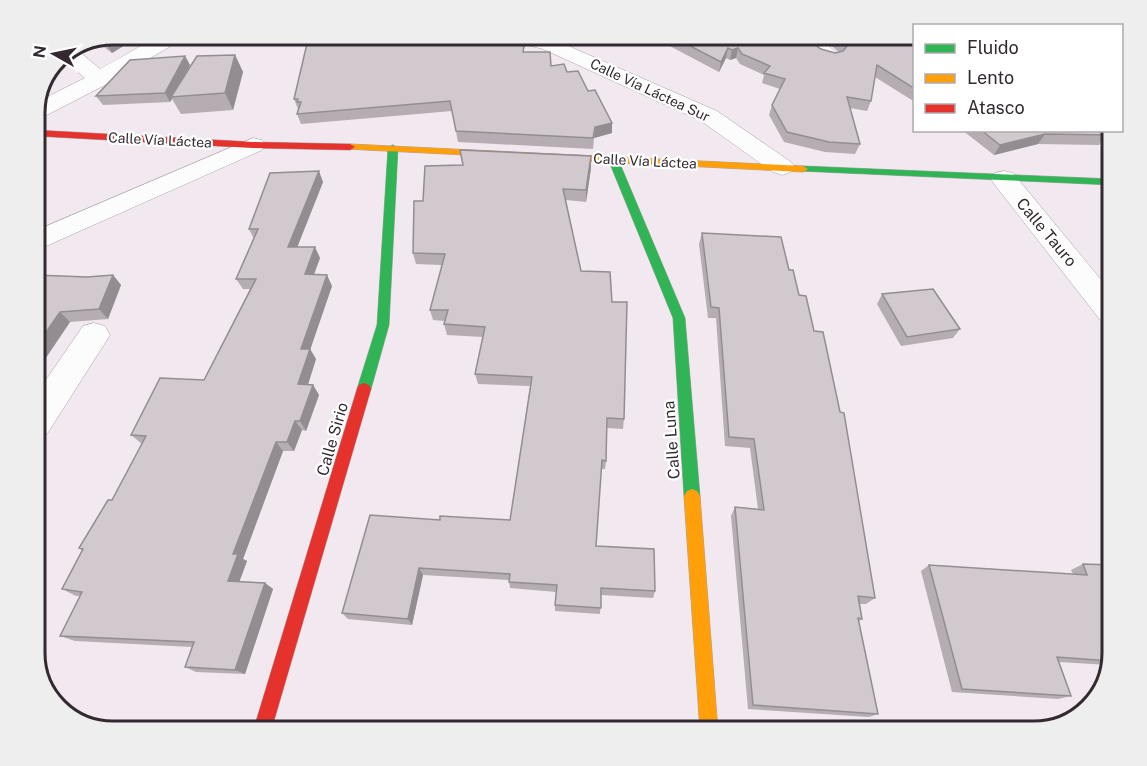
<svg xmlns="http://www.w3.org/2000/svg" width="1147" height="766" font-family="'Public Sans',sans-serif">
	<rect width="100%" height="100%" fill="#f2e8ef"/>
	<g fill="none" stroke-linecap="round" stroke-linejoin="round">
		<defs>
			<path id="street" d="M162,34H187L184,38L107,84L43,117L35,119L37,102L85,78L60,56L76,49L100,69Z
				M497,34H533L557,41L717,111L791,162L795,167L791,172L782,175L773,172L701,121L543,49L500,38Z
				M789,34H813L841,56L838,60C823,64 798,47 789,34Z
				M253,138L262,140L265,145L262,150L35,251V231Z
				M1004,171L1013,173L1112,293V324L1101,321L995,185L991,179L995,173Z
				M94,323L105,326L110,335L47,434L35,439V396L83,326Z"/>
			<path id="fast" d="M393,145L398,148L389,325L371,389L369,393H359L357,389L377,325L388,148Z
				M613,156L618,159L685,318L700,496L697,501L692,503L687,501L684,496L673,318L608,159Z
				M803,166L1112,179V185L799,171V167Z"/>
			<path id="slow" d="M350,144L803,166L808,169L803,172L346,149L345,147Z
				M692,489L697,491L700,496L718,731H700L684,496L687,491Z"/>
			<path id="jam" d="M35,130L253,142L350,144L355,147L350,150L253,148L35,136Z
				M364,383L369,385L371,389L271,731H253L357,389L359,385Z"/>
		</defs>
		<!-- street casing -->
		<use href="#street" stroke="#a8a1a6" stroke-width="1"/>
		<!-- fast casing -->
		<use href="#fast" stroke="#a8a1a6" stroke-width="1"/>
		<!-- slow casing -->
		<use href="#slow" stroke="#a8a1a6" stroke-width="1"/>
		<!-- jam casing -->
		<use href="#jam" stroke="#a8a1a6" stroke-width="1"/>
		<!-- street -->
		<use href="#street" fill="#fdfcfd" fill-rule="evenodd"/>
		<!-- fast -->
		<use href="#fast" fill="#30b455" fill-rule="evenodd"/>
		<!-- slow -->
		<use href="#slow" fill="#ff9f0a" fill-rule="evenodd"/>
		<!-- jam -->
		<use href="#jam" fill="#e5322d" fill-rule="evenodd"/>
	</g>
	<!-- wall -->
	<path fill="#b5adb2" d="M113,34H143L112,53L96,41Z
		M348,34L349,39L523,36L524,52L551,66L567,72L588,91L612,133L594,138L593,149L458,142L452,111L301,124L297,114L298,109L294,99L309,35Z
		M647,34H800L821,49L835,53L839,52L817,34H915V102L875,77L871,101L867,111L850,108L860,144L855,154L825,152L784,142L769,115L772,105L780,89L762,83L764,75L740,64L736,58L730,60L726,58L719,72Z
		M235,55L243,72L233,110L181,114L172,99L170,102L103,105L96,96L185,56L190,65L183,78Z
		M962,130H1100L1107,135L1099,145L1038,144L994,155Z
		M591,156V168L586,202L566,200L581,271L624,419L623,429L607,428L606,461L605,469H601L596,546L655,591L653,598L601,595L600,614L555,611V605L556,592L510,588L509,580L423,575L412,625L348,619L342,613L440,520H510L530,386L478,384L475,374L483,337L447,335L444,324L445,321L433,320L430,310L442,265L416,264L413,253L423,201L463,165Z
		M323,182L297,247L320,258L314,274L332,286L310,349L316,359L308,384L313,385L319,395L306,431L302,430L294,451H283L243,559L247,561L239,582L265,583L273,589L245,674L196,672L185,667L192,647L75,641L60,636L80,596H76L62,589L82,550L79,548L112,500L142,444L131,435L204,380L250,289H243L236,279L254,239L249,229Z
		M702,233L789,270L799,295L875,598L866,604H860L862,619L859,621L878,714L869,717L748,709L731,516L735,507L758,509L750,448L725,446L716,318H708L699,244Z
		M35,275L87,277L113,275L121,285L108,319L70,322L35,374Z
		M882,294L960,329L953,338L901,346L877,304Z
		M1112,396V412L1107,400Z
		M1083,564L1112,565V654L1109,665L1059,662L1071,696L1058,699L952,692L921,571L929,565L1073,574L1071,570Z"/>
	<!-- shaded-wall -->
	<path fill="#938d91" d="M118,34H143L112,53L105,42Z
		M728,48L726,58L719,72L721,62Z
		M738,48L736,58L730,60L732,50Z
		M235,55L243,72L233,110L225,93Z
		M185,56L190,65L173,97H171L172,99L170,102L165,93Z
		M612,123V133L594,138L593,149L595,127Z
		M1045,134L1038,144L994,155L1000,145Z
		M591,156V168L586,202V190Z
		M319,171L323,182L293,258L288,247Z
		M315,247L320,258L310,285L305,274Z
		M113,275L121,285L108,319L99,309Z
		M327,275L332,286L307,359L301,349Z
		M60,312L70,322L35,374V348Z
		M310,349L316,359L305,394L298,384Z
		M313,385L319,395L306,431L300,421Z
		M295,421L302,430L294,451L287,442Z
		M276,442L283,451L243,559L247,561L237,588L228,581L233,554Z
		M419,568L423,575L412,625L408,619Z
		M265,583L273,589L245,674L235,670Z"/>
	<!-- building -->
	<path fill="#d2c9cf" stroke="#938d91" stroke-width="1.5" d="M113,34H118L105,42L101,39Z
		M347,34V39L411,35L456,37L523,36L520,45L524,46L523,52H550L551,66L564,64L567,72L578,71L588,91L595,90L612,123L595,127L593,138L456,131L450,101L297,114L301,102H297L298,99H294L309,35Z
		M667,34H800L821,49L835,53L843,51L847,46L832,34H915V89L877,65L871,101L847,97L860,144L829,142L787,132L772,105L785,79L764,73L770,66L742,54L738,48L732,50L728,48L721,62Z
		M235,55L225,93L171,97L197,56Z
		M185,56L165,93L96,96L130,60Z
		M981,130H1100L1107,135L1045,134L1000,145Z
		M460,150L591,156L586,190L563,189L581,271L610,272L612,302H627L624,419L607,418L606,461L602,460L596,546L654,549L655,591L601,588V608L555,605L557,585L509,582L510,574L419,568L408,619L342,613L370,515L440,520V516L510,520L532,377L475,374L485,327L444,324L448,310H430L445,254L413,253L414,201H423L425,166L463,165Z
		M319,171L288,247H315L305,274L327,275L301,349H310L298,384L313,385L300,421H295L287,442H276L233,554H238L228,581L265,583L235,670L185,667L194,642L60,636L82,592L62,589L83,549L79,548L108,500H112L146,436L131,435L160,378L204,380L256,279H236L258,229H249L270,173Z
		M702,233L781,237L789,270H793L799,295L806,296L814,331L823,332L840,412L844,413L875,598L858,596L862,619L858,618L878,714L753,705L735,507L764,510L754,439L729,437L719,308L711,307Z
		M35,275L87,277L113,275L99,309L60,312L35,348Z
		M933,289L960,329L907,337L882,294Z
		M1083,564L1112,565V654L1110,661L1057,657L1071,696L962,689L929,565L1087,575Z"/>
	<g text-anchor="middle" stroke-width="4.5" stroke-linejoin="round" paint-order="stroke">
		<!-- far-street labels -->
		<g font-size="14" fill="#322a30" stroke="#fff">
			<text transform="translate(650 90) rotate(25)" y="5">Calle Vía Láctea Sur</text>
			<text transform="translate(160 140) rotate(3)" y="5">Calle Vía Láctea</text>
			<text transform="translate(645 161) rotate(3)" y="5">Calle Vía Láctea</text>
		</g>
		<!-- street labels -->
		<g font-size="16" fill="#322a30" stroke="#fff">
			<text transform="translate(1047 232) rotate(50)" y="6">Calle Tauro</text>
			<text transform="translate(332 439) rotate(-74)" y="6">Calle Sirio</text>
			<text transform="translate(671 440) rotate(-94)" y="6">Calle Luna</text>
		</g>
	</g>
	<!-- crop -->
	<path d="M0 0H1147V766H0ZM113 45H1034A68 68 0 0 1 1102 113V653A68 68 0 0 1 1034 721H113A68 68 0 0 1 45 653V113A68 68 0 0 1 113 45Z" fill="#efeeee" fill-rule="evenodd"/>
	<path fill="none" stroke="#322a30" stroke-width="3" d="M113 45H1034A68 68 0 0 1 1102 113V653A68 68 0 0 1 1034 721H113A68 68 0 0 1 45 653V113A68 68 0 0 1 113 45Z"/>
	<!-- legend -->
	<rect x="913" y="24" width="210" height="108" fill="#ffffff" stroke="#adaaac" stroke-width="1.5"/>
	<rect x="925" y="44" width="30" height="9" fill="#30b455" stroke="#adaaac" stroke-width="1.5"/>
	<text x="967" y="54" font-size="18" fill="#322a30">Fluido</text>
	<rect x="925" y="74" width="30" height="9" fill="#ff9f0a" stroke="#adaaac" stroke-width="1.5"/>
	<text x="967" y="84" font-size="18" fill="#322a30">Lento</text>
	<rect x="925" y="104" width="30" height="9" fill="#e5322d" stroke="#adaaac" stroke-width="1.5"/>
	<text x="967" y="114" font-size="18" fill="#322a30">Atasco</text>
	<!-- north arrow -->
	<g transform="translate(54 54) rotate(279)" stroke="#ffffff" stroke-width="4.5" paint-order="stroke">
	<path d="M0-4.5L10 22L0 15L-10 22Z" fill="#322a30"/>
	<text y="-9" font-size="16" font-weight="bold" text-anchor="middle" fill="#322a30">N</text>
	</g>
</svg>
